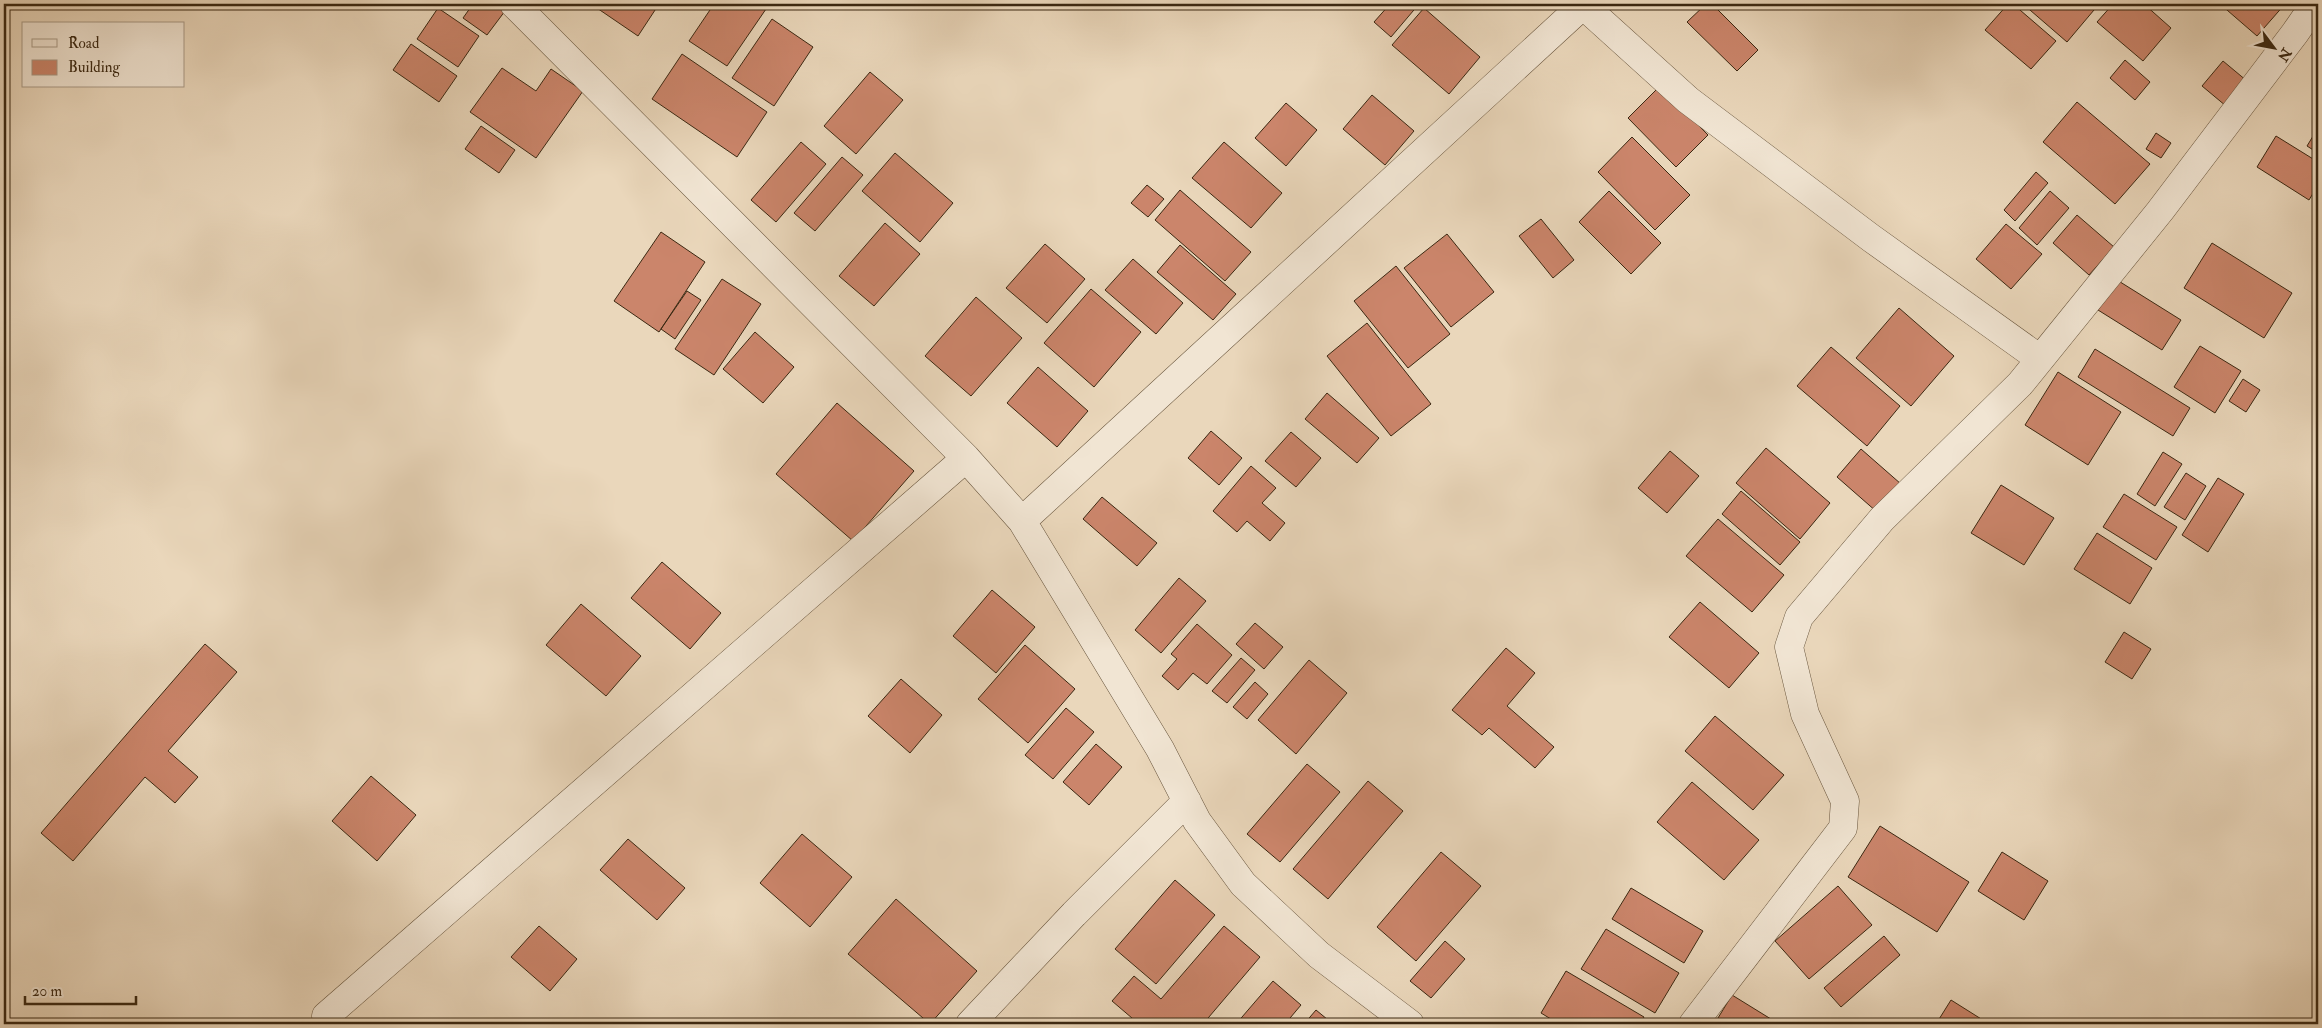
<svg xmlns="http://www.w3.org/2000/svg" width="2322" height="1028" font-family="'IM FELL Double Pica',serif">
	<rect width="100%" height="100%" fill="#ead7bb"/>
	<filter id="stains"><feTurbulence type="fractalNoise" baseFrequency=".004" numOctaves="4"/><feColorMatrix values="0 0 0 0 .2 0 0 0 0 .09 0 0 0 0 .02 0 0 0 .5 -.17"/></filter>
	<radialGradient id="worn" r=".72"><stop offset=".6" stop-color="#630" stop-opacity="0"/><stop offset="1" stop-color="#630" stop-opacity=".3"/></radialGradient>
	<!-- building -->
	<path fill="#cb856b" stroke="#3b2812" d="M473,4H495L505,11L487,35L463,18Z
		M591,4H659L638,36Z
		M714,4H758L766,9L727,66L689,41Z
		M1390,4H1419L1391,37L1374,22Z
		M1706,4H1712L1758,50L1737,71L1687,22Z
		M2008,4H2013L2056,41L2031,69L1985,30Z
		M2023,4H2087L2094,10L2067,42Z
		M2113,4H2144L2171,28L2143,61L2097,22Z
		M2220,4H2285L2257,36Z
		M438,8L479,36L458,67L417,39Z
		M1424,8L1480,57L1449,94L1392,45Z
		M772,19L813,47L774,106L732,78Z
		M411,44L457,76L439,102L393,70Z
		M682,54L767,112L737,157L652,99Z
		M2125,60L2150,82L2135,100L2110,78Z
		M2223,61L2247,81L2226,106L2202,86Z
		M502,68L536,91L551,69L583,91L536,158L470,112Z
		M870,72L903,100L856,154L824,126Z
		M1660,86L1708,135L1676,167L1628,118Z
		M1372,95L1414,131L1385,165L1343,129Z
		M2077,102L2150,164L2115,204L2043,142Z
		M1286,103L1317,130L1286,166L1255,138Z
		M481,126L515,150L499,173L465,149Z
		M2318,128V153L2307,146Z
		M2156,133L2171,143L2161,158L2146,149Z
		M2276,136L2318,162V185L2309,200L2257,167Z
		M1632,137L1690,195L1655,230L1598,172Z
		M801,142L826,164L776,222L751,200Z
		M1224,142L1282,193L1251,228L1192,178Z
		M895,153L953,203L920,242L862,191Z
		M842,157L863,175L815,231L794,213Z
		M2036,172L2048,183L2015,221L2004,210Z
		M1147,185L1164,199L1148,217L1131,203Z
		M1180,190L1251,252L1225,281L1155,220Z
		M1609,191L1661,243L1631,274L1579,222Z
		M2050,191L2069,208L2037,245L2019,228Z
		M2077,215L2114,247L2089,275L2053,243Z
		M1541,219L1574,260L1553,278L1519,236Z
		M885,223L920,254L874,306L839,276Z
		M2006,224L2042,254L2011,289L1976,259Z
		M661,232L705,262L659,332L614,301Z
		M1447,234L1494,292L1451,327L1404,268Z
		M2212,243L2292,293L2264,338L2184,288Z
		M1045,244L1085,279L1047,323L1006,288Z
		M1180,245L1236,294L1213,320L1157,272Z
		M1133,259L1183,303L1156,334L1105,290Z
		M1396,266L1450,334L1408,368L1354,301Z
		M722,279L761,304L714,375L675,349Z
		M2117,280L2181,320L2162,350L2098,310Z
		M1091,289L1141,332L1094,387L1044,343Z
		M687,291L701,300L675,339L661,329Z
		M976,297L1022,338L971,396L925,356Z
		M1899,308L1954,356L1911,406L1856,358Z
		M1367,323L1431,404L1391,436L1327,356Z
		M755,332L794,367L763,403L723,369Z
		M2200,346L2241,371L2215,413L2174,387Z
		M1831,347L1900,406L1867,446L1797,386Z
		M2095,349L2190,408L2173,436L2078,377Z
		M1038,367L1088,411L1057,447L1007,403Z
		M2058,372L2121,412L2088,465L2025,425Z
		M2243,379L2260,390L2246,412L2229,401Z
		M1327,393L1379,438L1357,463L1305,419Z
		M837,403L914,471L853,541L776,474Z
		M1211,431L1242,458L1219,485L1188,458Z
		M1291,432L1321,458L1296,487L1265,461Z
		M1766,448L1830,503L1800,539L1736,483Z
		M1861,449L1901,484L1877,512L1837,477Z
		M1670,451L1699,476L1667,513L1638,488Z
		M2163,452L2182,464L2155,506L2137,494Z
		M1251,466L1276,488L1262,503L1285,523L1270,541L1247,521L1237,532L1213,511Z
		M2186,473L2206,486L2185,520L2164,507Z
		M2218,478L2244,494L2208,552L2182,535Z
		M2001,485L2054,518L2024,565L1971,533Z
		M1741,491L1800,542L1780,565L1722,514Z
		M2124,494L2177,527L2156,560L2103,527Z
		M1102,497L1157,543L1137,566L1083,519Z
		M1718,519L1784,575L1752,612L1686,556Z
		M2097,533L2152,568L2130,604L2074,569Z
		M662,562L721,613L690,649L631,598Z
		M1179,578L1206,601L1161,653L1135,630Z
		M992,590L1035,627L996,673L953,636Z
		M1700,602L1759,653L1729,688L1669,637Z
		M581,604L641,656L606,696L546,645Z
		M1255,623L1283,647L1264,669L1236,644Z
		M1197,624L1232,655L1207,684L1193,673L1178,690L1162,676L1177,659L1171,654Z
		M2124,632L2151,649L2132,679L2105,662Z
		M205,644L237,672L168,751L198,777L175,803L145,777L73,861L41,833Z
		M1025,645L1075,689L1028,743L978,699Z
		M1506,648L1535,673L1507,706L1554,747L1535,768L1489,728L1482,735L1452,710Z
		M1241,658L1255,670L1227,703L1212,691Z
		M1309,660L1347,693L1296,754L1258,720Z
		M901,679L942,715L910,753L868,716Z
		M1255,682L1268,694L1247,719L1233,707Z
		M1066,708L1094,732L1053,779L1025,755Z
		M1715,716L1784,775L1753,810L1685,751Z
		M1096,744L1122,767L1089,805L1063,782Z
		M1307,764L1340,792L1280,862L1247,834Z
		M371,776L416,815L377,861L332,821Z
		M1368,781L1403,811L1328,899L1293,869Z
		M1692,782L1759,840L1724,880L1657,822Z
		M1880,826L1969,882L1937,932L1848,877Z
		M802,834L852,877L810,927L760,883Z
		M628,839L685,888L657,920L600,870Z
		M1441,852L1481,886L1416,961L1377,927Z
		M2002,852L2048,881L2024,920L1978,891Z
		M1175,880L1215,915L1156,984L1115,949Z
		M1838,886L1872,925L1809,979L1775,941Z
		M1631,888L1703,931L1684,963L1612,919Z
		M896,899L977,971L930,1024L848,954Z
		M539,926L577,959L550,991L511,957Z
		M1224,926L1260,957L1203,1024H1139L1112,1001L1134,976L1161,999Z
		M1606,929L1679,973L1655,1013L1581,969Z
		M1884,936L1900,955L1841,1007L1824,988Z
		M1445,941L1465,959L1431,998L1410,981Z
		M1566,971L1644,1017L1640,1024H1559L1541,1013Z
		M1273,981L1301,1005L1285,1024H1236Z
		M1732,995L1779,1024H1728L1718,1018Z
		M1951,1000L1986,1022L1984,1024H1936Z
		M1316,1010L1333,1024H1304Z"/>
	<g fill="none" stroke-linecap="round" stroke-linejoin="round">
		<defs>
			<path id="street" d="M514,4L966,458L1022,521L1584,4
				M1583,5L1688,100L1871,238L2040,359
				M1022,521L1160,749L1197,821L1243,884L1319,955L1410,1024
				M326,1016L966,458
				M970,1024L1074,914L1187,801
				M1693,1024L1843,828L1845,801L1805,714L1789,647L1799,617L1882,519L2020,384L2160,211L2295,33L2315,4"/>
		</defs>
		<!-- street casing -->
		<use href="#street" stroke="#67543c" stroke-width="29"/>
		<!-- street -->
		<use href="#street" stroke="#f1e5d3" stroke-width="28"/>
	</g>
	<!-- margin -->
	<rect width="2322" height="1028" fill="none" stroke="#ead7bb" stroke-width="20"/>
	<rect x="5" y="5" width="2312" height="1018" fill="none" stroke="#3b2812" stroke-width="2.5"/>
	<rect x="10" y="10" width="2302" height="1008" fill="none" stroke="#3b2812"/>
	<!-- legend -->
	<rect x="22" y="22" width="162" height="65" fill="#f1e5d3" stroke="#a89986"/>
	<rect x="32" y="39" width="25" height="8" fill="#f1e5d3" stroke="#a89986"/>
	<text x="68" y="48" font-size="15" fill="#3b2812">Road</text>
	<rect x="32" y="60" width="25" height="15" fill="#cb856b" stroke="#a89986"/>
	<text x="68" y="72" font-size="15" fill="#3b2812">Building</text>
	<!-- north arrow -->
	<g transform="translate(2274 48) rotate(122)" stroke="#f1e5d3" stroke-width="4" paint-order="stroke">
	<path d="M0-4L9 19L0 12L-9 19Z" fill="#3b2812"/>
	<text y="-8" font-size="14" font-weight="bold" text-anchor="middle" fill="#3b2812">N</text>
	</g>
	<!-- scale -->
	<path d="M25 996v8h111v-8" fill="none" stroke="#3b2812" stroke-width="2.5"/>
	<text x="32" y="996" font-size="15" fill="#3b2812" stroke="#f1e5d3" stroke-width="4" paint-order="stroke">20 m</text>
	<rect width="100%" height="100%" filter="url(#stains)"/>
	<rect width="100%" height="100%" fill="url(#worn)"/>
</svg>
